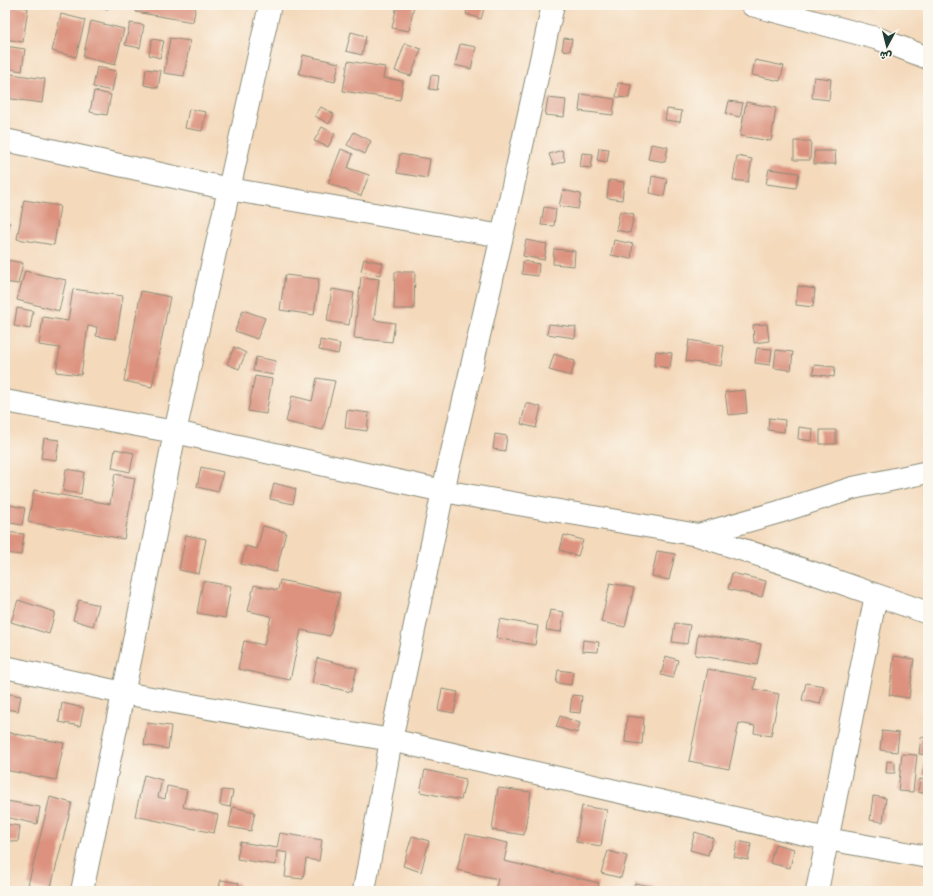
<svg xmlns="http://www.w3.org/2000/svg" width="933" height="896" font-family="Pangolin,'Playpen Sans Arabic',sans-serif">
	<rect width="100%" height="100%" fill="#fbf7ec"/>
	<filter id="ink" filterUnits="userSpaceOnUse"><feTurbulence type="fractalNoise" baseFrequency=".025" numOctaves="2"/><feDisplacementMap in="SourceGraphic" scale="8" xChannelSelector="R" yChannelSelector="G"/><feConvolveMatrix kernelMatrix="1 2 1 2 8 2 1 2 1" color-interpolation-filters="sRGB"/></filter>
	<filter id="wash" filterUnits="userSpaceOnUse"><feTurbulence type="fractalNoise" baseFrequency=".012" numOctaves="4" result="noise"/><feDisplacementMap in="SourceGraphic" scale="16" xChannelSelector="R" yChannelSelector="G"/><feGaussianBlur stdDeviation="0.9" result="paint"/><feColorMatrix in="noise" values="0 0 0 0 0 0 0 0 0 0 0 0 0 0 0 0 0 1.4 0 .05"/><feComposite in="paint" operator="in"/></filter>
	<g filter="url(#wash)">
		<rect width="100%" height="100%" fill="#f4d9bb"/>
		<g id="blocks">
			<!-- building -->
			<path fill="#dc927e" d="M5,5L28,8L23,42L5,39Z
				M93,5H108V9Z
				M137,5H196L193,22L136,12Z
				M397,5H414L409,31L392,28Z
				M468,5H485L481,19L466,14Z
				M61,14L85,20L76,57L52,51Z
				M91,21L124,29L115,65L83,57Z
				M130,23L144,25L140,48L125,45Z
				M351,32L366,36L362,55L346,51Z
				M170,38L190,41L184,76L164,73Z
				M564,38L572,39L570,51L562,50Z
				M152,39L164,41L160,58L149,55Z
				M405,43L421,49L411,76L395,71Z
				M460,44L476,47L471,69L455,65Z
				M5,46L25,49L22,71L5,68Z
				M303,55L339,63L335,82L299,74Z
				M755,60L784,66L780,81L752,75Z
				M348,61L385,67L383,78L403,81L400,100L343,91Z
				M97,67L116,71L112,91L93,87Z
				M146,69L161,71L158,88L144,85Z
				M5,73L45,79L42,103L5,98Z
				M431,75L439,76L437,90L429,89Z
				M814,77L831,79L829,100L812,98Z
				M618,83L631,85L629,98L616,97Z
				M94,91L111,95L107,115L90,112Z
				M581,94L615,99L613,115L579,111Z
				M548,98L566,100L564,117L545,115Z
				M729,101L743,103L740,117L726,114Z
				M746,102L776,108L771,141L740,136Z
				M321,107L334,114L329,124L315,116Z
				M189,109L206,112L202,131L185,128Z
				M667,109L682,111L680,122L665,120Z
				M322,127L335,134L328,147L314,141Z
				M354,132L371,141L365,154L347,145Z
				M794,141H811L810,160H794Z
				M651,144L668,147L665,162L648,159Z
				M599,148L609,149L607,162L597,160Z
				M341,149L353,154L348,168L369,175L361,196L328,183Z
				M562,150L565,161L553,165L549,154Z
				M814,151H835L836,164H814Z
				M582,153L593,154L591,168L580,167Z
				M400,154L430,159L427,178L397,173Z
				M737,156L752,159L748,182L733,180Z
				M769,169L799,173L796,188L766,184Z
				M652,176L667,179L664,196L650,193Z
				M609,180L624,182L622,200L607,198Z
				M563,190L581,194L578,209L559,206Z
				M24,200L60,206L54,245L17,239Z
				M544,207L556,209L554,226L541,225Z
				M620,211L634,214L630,233L616,230Z
				M5,222L10,223L6,241H5Z
				M526,240L547,244L544,260L523,256Z
				M614,240L633,244L631,259L611,255Z
				M554,249L575,251L574,266L553,264Z
				M364,259L383,263L380,275L361,271Z
				M7,260L23,263L18,284L5,282V269Z
				M523,261L539,264L538,276L522,274Z
				M25,271L66,280L59,311L17,300Z
				M395,272H415L414,309H394Z
				M285,275L319,279L314,315L280,310Z
				M361,277L379,279L374,320L395,323L392,342L354,338Z
				M798,286L815,289L813,307L796,305Z
				M73,289L123,296L116,339L96,336L97,327L88,326L81,375L56,372L60,348L39,345L43,317L68,321Z
				M332,289L354,293L349,325L327,321Z
				M141,291L170,297L152,387L124,381Z
				M17,308L33,311L30,329L14,326Z
				M243,310L265,318L257,339L235,331Z
				M549,324L576,327L575,338L547,334Z
				M767,324L769,341L754,343L753,325Z
				M320,340L340,344L338,354L319,350Z
				M689,340L724,346L721,366L686,361Z
				M234,347L246,353L239,369L227,364Z
				M757,348L772,349L770,365L755,363Z
				M776,350L793,352L791,370L774,368Z
				M656,351L672,353L670,368L654,366Z
				M554,354L575,361L571,376L549,370Z
				M256,357L276,361L273,375L253,371Z
				M814,365L835,367L834,377L813,374Z
				M255,376L272,379L266,414L248,411Z
				M317,378L335,381L323,430L286,422L292,396L312,401Z
				M745,390L747,413L728,415L725,392Z
				M526,403L541,407L536,428L521,424Z
				M347,410L369,413L367,431L345,428Z
				M769,418L785,420L784,432L768,430Z
				M799,427L813,429L812,441L798,439Z
				M820,430H836V444H820Z
				M495,434L507,436L505,451L493,449Z
				M44,438L59,440L56,460L41,458Z
				M115,449L134,453L130,472L112,468Z
				M201,467L223,472L218,492L197,487Z
				M66,469L84,472L81,494L63,491Z
				M115,474L135,478L124,539L28,522L34,490L110,504Z
				M274,483L296,489L293,504L270,499Z
				M5,504L25,508L22,525L5,522Z
				M263,526L286,532L276,572L241,564L246,546L257,549Z
				M5,532L24,534L21,555L5,553Z
				M186,535L206,539L199,574L179,570Z
				M564,535L583,540L578,556L560,550Z
				M657,551L675,554L669,580L652,576Z
				M732,573L766,581L762,597L728,589Z
				M280,580L340,593L330,636L301,630L290,680L238,669L244,641L264,645L271,616L248,611L254,585L278,590Z
				M203,581L231,586L225,618L197,613Z
				M610,583L634,588L625,627L601,622Z
				M18,600L55,612L49,634L11,622Z
				M79,600L99,605L93,626L73,620Z
				M550,610L564,612L561,632L546,630Z
				M500,619L538,626L535,645L496,638Z
				M675,623L690,625L687,644L672,642Z
				M698,634L761,644L757,665L695,655Z
				M583,640L599,642L598,652L582,651Z
				M666,656L678,660L673,678L661,675Z
				M894,656L914,659L909,698L889,695Z
				M317,658L357,668L351,692L312,683Z
				M708,669L756,678L754,689L779,694L771,736L754,733L755,726L739,723L729,769L689,761Z
				M558,670L573,672L571,685L556,683Z
				M806,683L824,686L820,704L802,700Z
				M442,689L458,692L454,713L438,710Z
				M5,693L21,696L18,711L5,709Z
				M572,695L582,696L580,713L570,712Z
				M62,703L84,708L80,726L59,722Z
				M560,716L580,723L577,733L556,727Z
				M627,716L644,718L642,744L625,742Z
				M147,723L171,726L168,749L144,745Z
				M882,731L899,733L897,752L880,750Z
				M5,732L64,743L56,780L5,770Z
				M921,737L928,738V755L919,754Z
				M902,754L917,755L913,792L898,791Z
				M925,760L928,761V776L923,775Z
				M887,761L895,762V773H886Z
				M425,770L466,779L461,800L420,792Z
				M144,775L162,780L158,797L165,799L167,786L187,790L183,807L218,815L214,833L135,816Z
				M920,779L928,781V794L918,792Z
				M498,788L531,792L524,835L492,830Z
				M222,790L233,791L230,807L220,805Z
				M873,796L886,798L883,822L870,820Z
				M50,797L72,803L50,891L28,885Z
				M7,801L40,807L37,824L5,817V811Z
				M582,806L607,810L601,846L576,842Z
				M233,807L255,812L251,831L229,827Z
				M5,824L20,826L18,842L5,840Z
				M695,832L713,838L708,855L690,850Z
				M280,833L322,840L319,861L306,859L303,879L285,877L288,853L277,851L276,865L237,859L240,842L277,848Z
				M466,834L508,843L504,861L599,883L597,891H495L498,879L457,870Z
				M412,836L429,841L421,872L403,866Z
				M738,841L751,844L748,860L734,857Z
				M775,844L794,849L790,868L770,863Z
				M608,851L627,856L621,878L601,873Z
				M221,880L239,883L237,891H218Z
				M635,883L655,887L654,891H633Z"/>
		</g>
	</g>
	<g filter="url(#ink)">
		<use href="#blocks" fill-opacity="0" stroke="#8a8b78" stroke-width="1"/>
		<g fill="none" stroke-linecap="round" stroke-linejoin="round">
			<defs>
				<path id="street" d="M752,5L879,39L928,58
					M5,140L229,189L502,236
					M5,401L175,432L443,491L698,535L816,574L928,613
					M698,535L779,512L853,488L928,472
					M5,667L123,693L391,740L827,839L928,857
					M82,891L132,651L175,432L270,5
					M364,891L391,740L443,491L502,236L553,5
					M817,891L876,595"/>
			</defs>
			<!-- street casing -->
			<use href="#street" stroke="#8a8b78" stroke-width="24"/>
			<!-- street -->
			<use href="#street" stroke="#fff" stroke-width="22"/>
		</g>
	</g>
	<!-- margin -->
	<rect width="933" height="896" fill="none" stroke="#fbf7ec" stroke-width="20"/>
	<!-- north arrow -->
	<g transform="translate(887 46) rotate(187)" stroke="#fbf7ec" stroke-width="3" paint-order="stroke">
	<path d="M0-3L7 15L0 10L-7 15Z" fill="#1f3d34"/>
	<text y="-6" font-size="11" font-weight="bold" text-anchor="middle" fill="#1f3d34">ش</text>
	</g>
</svg>
